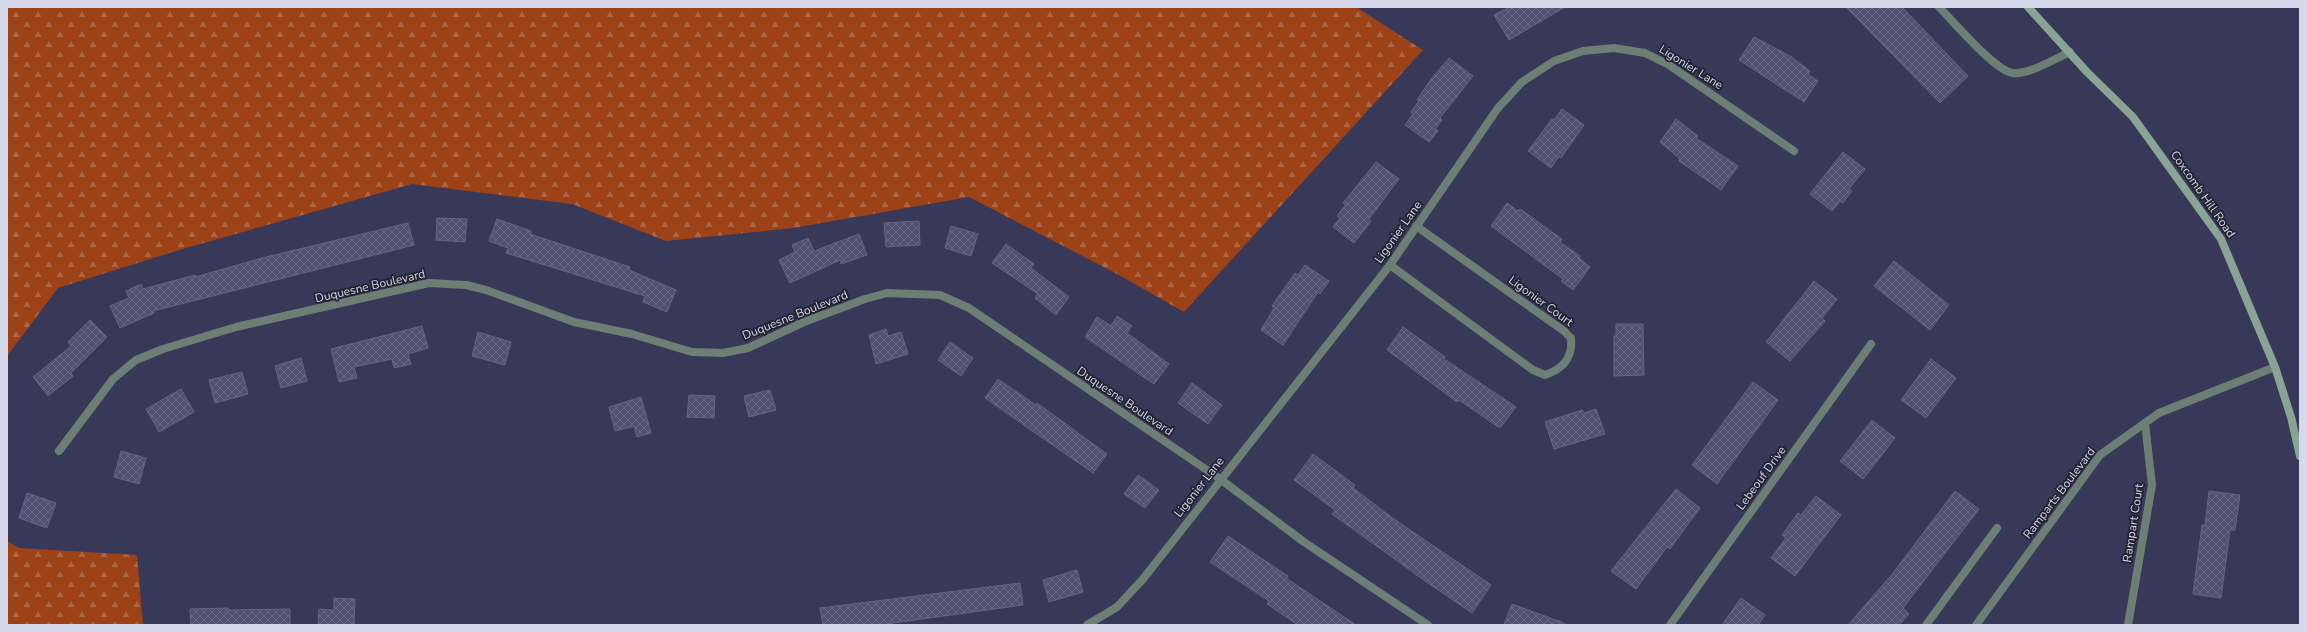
<svg xmlns="http://www.w3.org/2000/svg" width="2307" height="632" font-family="'Nunito Sans',sans-serif">
	<defs>
		<pattern id="forest-firs" width="22" height="20" patternUnits="userSpaceOnUse"><rect width="22" height="20" fill="#9d4217"/><path d="M5 1l3.5 6h-7zM16 11l3.5 6h-7z" fill="#ae6544"/></pattern>
		<pattern id="building-cross-hatch" width="8" height="8" patternUnits="userSpaceOnUse"><rect width="8" height="8" fill="#4e4f71"/><path d="M0 0l8 8M0 8l8-8" fill="none" stroke="#676885"/></pattern>
	</defs>
	<rect width="100%" height="100%" fill="#383859"/>
	<!-- forest -->
	<path fill="url(#forest-firs)" d="M7,7H1356L1423,50L1184,312L1119,275L969,197L793,228L666,241L572,204L412,184L179,250L58,288L7,356Z
		M7,541L19,548L137,555L143,625H7Z"/>
	<!-- building -->
	<path fill="url(#building-cross-hatch)" stroke="#636488" d="M1510,7H1565L1509,40L1494,15Z
		M1846,7H1902L1968,76L1940,103Z
		M1754,37L1790,56L1810,71L1808,74L1818,81L1804,102L1739,60Z
		M1449,58L1473,76L1440,118L1442,120L1435,129L1438,131L1429,142L1405,125L1413,114L1411,112L1419,101L1417,100L1431,79Z
		M1562,109L1584,125L1561,158L1559,156L1551,168L1528,151L1552,119L1554,120Z
		M1676,119L1698,136L1696,138L1738,166L1721,190L1679,161L1680,159L1660,142Z
		M1843,152L1865,169L1849,189L1852,191L1843,203L1840,201L1832,211L1810,194Z
		M1376,162L1399,179L1369,219L1371,221L1354,243L1333,227L1340,218L1337,216L1346,204L1343,203Z
		M1507,203L1518,211L1520,209L1562,239L1560,242L1580,256L1579,258L1590,267L1573,290L1561,281L1563,279L1491,226Z
		M437,218L467,219L465,242L436,240Z
		M497,219L531,231L530,234L630,267L629,270L676,290L667,312L643,302L645,296L506,253L508,248L489,241Z
		M919,221L920,245L886,247L884,223Z
		M408,223L414,245L153,311L154,313L120,328L110,306L129,298L126,291L141,284L143,289L195,275V277L266,257Z
		M951,226L978,234L971,256L945,248Z
		M859,234L867,255L841,264L840,260L790,283L779,260L795,252L792,245L808,238L814,251Z
		M1006,244L1034,264L1031,268L1069,297L1056,315L1035,298L1038,294L992,263Z
		M1894,261L1949,305L1930,330L1874,286Z
		M1305,265L1329,281L1320,294L1318,292L1283,345L1261,330L1274,308L1272,306L1295,273L1298,275Z
		M1814,281L1837,299L1822,318L1825,321L1790,361L1766,342Z
		M1117,316L1132,326L1127,333L1169,364L1154,384L1085,337L1097,317L1111,326Z
		M90,320L107,337L71,373L73,376L48,396L33,377L71,346L68,342Z
		M1616,324H1643L1644,375L1614,376V336H1616Z
		M422,326L428,348L408,354L411,364L394,368L392,359L354,367L357,378L339,382L331,349Z
		M1403,327L1445,357L1444,359L1516,407L1500,428L1459,400L1457,402L1387,350Z
		M886,329L888,336L901,332L908,354L876,364L869,335Z
		M478,332L511,342L505,365L472,356Z
		M950,342L973,358L961,376L938,360Z
		M301,358L307,381L281,388L275,366Z
		M1931,359L1956,378L1926,418L1901,400Z
		M242,372L248,394L215,403L209,380Z
		M998,379L1036,405L1037,403L1107,454L1093,473L985,398Z
		M1753,382L1778,400L1717,484L1692,465Z
		M1192,383L1222,405L1208,424L1178,403Z
		M181,389L194,412L159,432L146,409Z
		M770,390L776,410L749,417L744,396Z
		M689,395L715,396L714,418L687,417Z
		M641,397L651,433L637,437L634,426L615,431L609,407Z
		M1596,409L1605,434L1554,449L1545,422L1582,410L1584,413Z
		M1872,420L1895,438L1863,479L1840,461Z
		M121,451L146,458L139,484L114,477Z
		M1313,454L1355,485L1353,488L1394,519L1491,585L1472,613L1428,583L1332,514L1335,510L1294,480Z
		M1138,475L1159,490L1145,508L1124,494Z
		M1676,489L1700,508L1670,549L1667,547L1636,589L1611,571Z
		M1955,491L1979,509L1903,608L1909,614L1899,625H1848L1893,573Z
		M2209,491L2240,495L2235,530H2230L2221,598L2193,594L2202,525H2205Z
		M27,493L56,503L47,528L19,518Z
		M1816,496L1841,515L1795,576L1771,558L1786,538L1782,535L1798,513L1801,515Z
		M1228,536L1288,576L1286,578L1356,625H1298L1267,604L1269,601L1210,562Z
		M1077,570L1083,592L1049,602L1043,580Z
		M1020,583L1023,605L879,625H823L820,608Z
		M334,598L355,599L354,625H318L319,609L334,610Z
		M1741,598L1765,615L1758,625H1722Z
		M1512,604L1564,623V625H1504Z
		M228,608L229,610L290,609V625H191L190,609Z"/>
	<g fill="none" stroke-linecap="round" stroke-linejoin="round">
		<!-- lane -->
		<path stroke="#6d7f75" stroke-width="8" d="M1939,7C1953,21 1996,72 2013,73C2029,75 2056,58 2070,52
			M1926,625L1997,528"/>
		<!-- street -->
		<path stroke="#6d7f75" stroke-width="8" d="M1390,265L1533,370L1545,375C1563,369 1573,358 1571,338L1564,331L1416,226
			M59,451L113,379L136,360L163,349L236,327L429,283L466,285L486,290L574,322L632,334L692,352L723,353L748,348L804,322L865,299L887,293L940,295L969,308L1220,479L1304,542L1428,625
			M1087,625L1117,607L1143,579L1390,265L1498,108L1522,82L1554,61L1583,51L1614,48L1645,53L1669,65L1794,151
			M1670,625L1871,344
			M1976,625L2100,455L2159,413L2275,367
			M2128,625L2152,485L2145,423"/>
		<!-- secondary -->
		<path stroke="#87a495" stroke-width="8" d="M2028,7L2087,72L2133,117L2221,239L2275,367L2291,417L2300,456"/>
	</g>
	<g text-anchor="middle" stroke-width="3.5" stroke-linejoin="round" paint-order="stroke">
		<!-- street labels -->
		<g font-size="12" fill="#d6d8ec" stroke="#212130">
			<text transform="translate(1691 67) rotate(32)" y="4">Ligonier Lane</text>
			<text transform="translate(2203 194) rotate(55)" y="4">Coxcomb Hill Road</text>
			<text transform="translate(1398 232) rotate(-55)" y="4">Ligonier Lane</text>
			<text transform="translate(370 286) rotate(-13)" y="4">Duquesne Boulevard</text>
			<text transform="translate(1541 301) rotate(36)" y="4">Ligonier Court</text>
			<text transform="translate(795 315) rotate(-22)" y="4">Duquesne Boulevard</text>
			<text transform="translate(1125 401) rotate(34)" y="4">Duquesne Boulevard</text>
			<text transform="translate(1761 478) rotate(-54)" y="4">Lebeouf Drive</text>
			<text transform="translate(1199 487) rotate(-52)" y="4">Ligonier Lane</text>
			<text transform="translate(2059 493) rotate(-53)" y="4">Ramparts Boulevard</text>
			<text transform="translate(2133 523) rotate(-81)" y="4">Rampart Court</text>
		</g>
	</g>
	<!-- border -->
	<rect width="2307" height="632" fill="none" stroke="#d6d8ec" stroke-width="16"/>
</svg>
